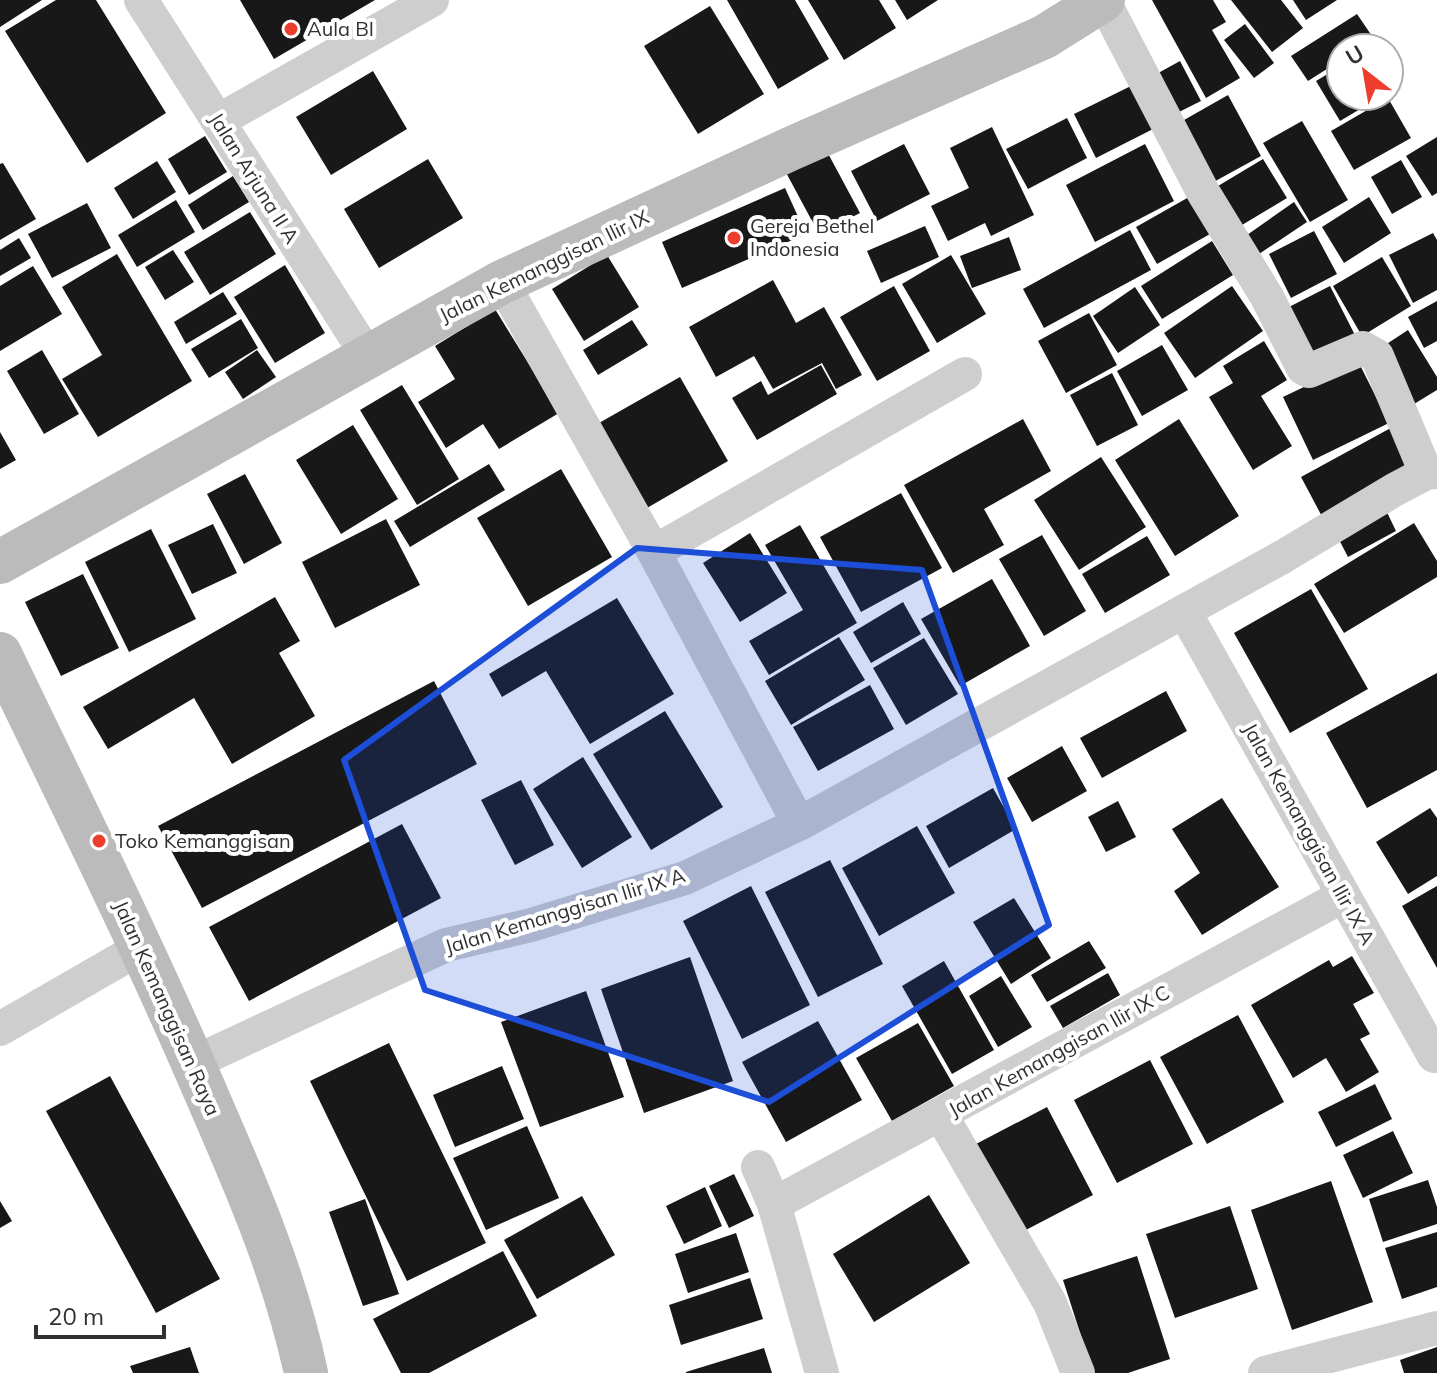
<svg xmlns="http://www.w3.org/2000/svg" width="1437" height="1373" font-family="Mulish,sans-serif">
	<rect width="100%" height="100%" fill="#fff"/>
	<!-- building -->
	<path fill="#181818" d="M0,0H42L0,27Z
		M56,0H96L166,113L87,163L5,31Z
		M240,0H375L274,59Z
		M727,0H795L829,59L778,89Z
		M808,0H879L896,28L844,60Z
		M895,0H938L907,20Z
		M1152,0H1213L1226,22L1212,30L1240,78L1206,98Z
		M1231,0H1281L1303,28L1272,52Z
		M1293,0H1337L1306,20Z
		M710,6L764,94L698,134L644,46Z
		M1357,14L1374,39L1360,48H1341V60L1308,81L1291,56Z
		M1245,24L1274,63L1254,78L1224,40Z
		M1180,61L1201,101L1171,116L1151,77Z
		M1341,66V96H1382L1340,121L1316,81Z
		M373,71L407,129L331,175L296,117Z
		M1135,84L1157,127L1096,158L1074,114Z
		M1228,95L1261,156L1210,184L1177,124Z
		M1388,98L1411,138L1354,170L1331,131Z
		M1067,118L1087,158L1028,189L1006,149Z
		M1302,121L1348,200L1310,222L1263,143Z
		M992,127L1034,215L991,236L985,223L948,241L931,206L969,188L950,148Z
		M205,136L227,172L189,195L168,159Z
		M1437,137V193L1432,196L1406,156Z
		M904,144L930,194L877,221L851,171Z
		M1145,144L1174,201L1095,242L1066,185Z
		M824,146L860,213L819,234L783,167Z
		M428,159L463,218L379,268L344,209Z
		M1263,159L1287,198L1237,228L1213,189Z
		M1401,160L1422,197L1392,214L1371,177Z
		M157,161L176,192L133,219L114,188Z
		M3,163L36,219L0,240V164Z
		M233,176L249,202L203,230L188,205Z
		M785,188L806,234L682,288L662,242Z
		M1189,197L1210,234L1157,264L1136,227Z
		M1369,197L1391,233L1344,263L1322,227Z
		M176,200L195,232L137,267L118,235Z
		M1294,202L1307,222L1259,254L1247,235Z
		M87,203L111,248L52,278L28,234Z
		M250,212L276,254L210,295L184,252Z
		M925,226L939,257L881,283L867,251Z
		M1130,230L1151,270L1044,328L1023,289Z
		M1314,231L1337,274L1291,298L1269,254Z
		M1433,233L1437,240V290L1413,303L1389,255Z
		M1009,237L1021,270L972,288L960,256Z
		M19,238L31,258L0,276V250Z
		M1212,241L1233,275L1162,319L1141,286Z
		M173,250L194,282L165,300L145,267Z
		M117,254L192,381L98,437L62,379L102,355L62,287Z
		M607,255L639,307L584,341L552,289Z
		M951,255L986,314L937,343L902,284Z
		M1382,257L1411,306L1362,336L1333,286Z
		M285,265L325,333L275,363L234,297Z
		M33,266L62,314L0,351V286Z
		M773,280L796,323L824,307L862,375L836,389L822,363L773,389L754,356L716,377L689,327Z
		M894,286L930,351L877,381L840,317Z
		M1232,286L1263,331L1195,378L1164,333Z
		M1330,286L1358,341L1313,363L1285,309Z
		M1135,287L1160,325L1118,353L1093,316Z
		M223,292L237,314L186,344L174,322Z
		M1437,301V341L1424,348L1408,317Z
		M495,309L559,413L499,449L483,424L446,448L418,402L455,379L435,346Z
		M1089,313L1117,365L1066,393L1038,341Z
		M241,319L258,348L209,378L191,349Z
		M632,320L648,345L598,375L583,350Z
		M1408,330L1437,377V390L1414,404L1379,349Z
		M1264,341L1287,380L1261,396L1292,446L1253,470L1209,397L1233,383L1223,366Z
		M1162,345L1188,390L1142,416L1117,371Z
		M42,350L79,414L44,434L7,371Z
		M257,350L276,377L243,399L225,372Z
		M1358,361L1389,423L1313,460L1283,397Z
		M821,365L837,394L757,440L732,398L761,381L768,395Z
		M1112,373L1138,425L1097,446L1070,395Z
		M680,377L728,461L647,508L599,423Z
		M402,385L459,479L417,505L360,410Z
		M1023,419L1051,471L984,509L1004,545L953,573L904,485Z
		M1179,419L1239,516L1175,556L1115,460Z
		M1398,424L1424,471L1326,524L1301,477Z
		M353,425L398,499L341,534L296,460Z
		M0,432L16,460L0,469Z
		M1101,457L1146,527L1079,570L1034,500Z
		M489,464L505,490L410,547L394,521Z
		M561,469L612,557L528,606L477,518Z
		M245,474L282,543L244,564L207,494Z
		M901,493L942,568L861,612L820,537Z
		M1382,502L1396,531L1348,557L1333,528Z
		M386,519L420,585L335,628L302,562Z
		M1414,523L1437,561V577L1344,633L1314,584Z
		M213,524L237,573L192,594L168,545Z
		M800,525L857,623L769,675L749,641L803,610L765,545Z
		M151,529L196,619L129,652L85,562Z
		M750,533L787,593L740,622L703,563Z
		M1042,535L1086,611L1044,636L999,559Z
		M1147,536L1170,575L1105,613L1082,574Z
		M83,574L119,648L61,676L25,602Z
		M992,579L1030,646L960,686L921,619Z
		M1311,589L1368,689L1290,733L1234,633Z
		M275,597L300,641L279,653L315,716L232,764L194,698L108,749L83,707Z
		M617,598L674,694L590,744L546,671L502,697L489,674Z
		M903,602L921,634L871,663L853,632Z
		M839,637L865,680L791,725L765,681Z
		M924,638L958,694L906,725L873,668Z
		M1437,673V770L1367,808L1326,733Z
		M434,681L477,764L202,908L158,826Z
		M870,685L894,729L818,771L793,727Z
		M1166,691L1187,731L1102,778L1080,738Z
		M665,711L723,807L651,850L593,754Z
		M1062,746L1087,791L1032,822L1007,778Z
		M583,757L632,837L582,868L533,789Z
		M521,780L554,845L515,865L481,800Z
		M993,788L1016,829L949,868L926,826Z
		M1222,798L1279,887L1202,935L1174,891L1200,873L1172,829Z
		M1118,801L1136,837L1106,852L1088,817Z
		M1430,808L1437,818V876L1408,894L1376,842Z
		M402,824L441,898L249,1001L209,927Z
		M917,826L955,893L879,936L842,868Z
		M830,860L883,964L818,997L765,892Z
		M751,886L810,1005L742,1039L683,921Z
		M1437,886V968L1402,906Z
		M1014,898L1051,958L1011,984L973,922Z
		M1089,941L1106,968L1047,1002L1031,975Z
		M1352,956L1374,993L1353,1004L1370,1034L1360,1039L1379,1072L1346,1092L1326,1058L1293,1078L1251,1005L1329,960L1333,967Z
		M690,957L733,1081L644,1113L601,989Z
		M944,961L994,1050L952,1074L902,986Z
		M1108,973L1120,995L1063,1028L1050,1006Z
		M1001,976L1032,1027L998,1047L969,996Z
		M586,991L624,1097L540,1127L501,1022Z
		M1238,1015L1284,1102L1207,1144L1160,1057Z
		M818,1021L862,1100L786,1142L742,1062Z
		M918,1023L954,1086L892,1121L856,1058Z
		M389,1043L486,1243L407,1281L310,1081Z
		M1150,1060L1193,1144L1117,1183L1074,1100Z
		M502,1066L524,1119L455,1147L433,1095Z
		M110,1076L220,1279L156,1313L46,1111Z
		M1375,1084L1392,1119L1336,1147L1318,1112Z
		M1047,1107L1093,1195L1022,1232L976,1144Z
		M527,1126L559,1198L486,1230L453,1158Z
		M1393,1131L1413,1173L1363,1198L1343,1155Z
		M734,1174L754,1216L729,1228L709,1186Z
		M1428,1180L1437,1207V1224L1383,1242L1369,1199Z
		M1331,1181L1373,1302L1292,1330L1251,1210Z
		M705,1187L722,1226L684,1244L666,1206Z
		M929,1195L970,1263L874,1322L833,1254Z
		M582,1196L615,1255L537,1299L504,1240Z
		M365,1199L399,1294L363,1306L329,1212Z
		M0,1201L12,1221L0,1228Z
		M1230,1206L1258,1289L1175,1318L1146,1234Z
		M1437,1232V1287L1402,1299L1385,1248Z
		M736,1233L749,1272L688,1293L675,1254Z
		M503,1251L537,1316L429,1373H401L373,1319Z
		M1137,1256L1170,1359L1128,1373H1093L1063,1280Z
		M750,1278L763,1319L681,1345L669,1305Z
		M190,1347L199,1373H133L130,1366Z
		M1437,1347V1373H1404L1400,1360Z
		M764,1348L772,1373H686V1372Z"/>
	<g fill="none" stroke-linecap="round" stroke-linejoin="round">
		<!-- street -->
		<path stroke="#cecece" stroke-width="34" d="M141,0L367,355
			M1103,0L1203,192L1267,297L1303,368L1309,371L1363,348L1377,356L1426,473
			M218,121L432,0
			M502,282L654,552L799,824
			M654,552L965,374
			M1184,611L1434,1056
			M0,1029L142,947
			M193,1063L446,945L531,925L685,878L799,824L1284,556L1394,490L1426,473L1437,472
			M941,1115L1050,1303L1078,1373
			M758,1167L774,1204L822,1373
			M774,1204L1343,896
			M1265,1373L1437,1328"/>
		<!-- secondary -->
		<path stroke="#bbb" stroke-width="44" d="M0,562L502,282L790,149L1044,37L1103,0
			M0,654C72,804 146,952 211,1105C249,1192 286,1279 306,1373"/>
	</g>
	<!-- marked area -->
	<path fill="#1d4ed8" fill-opacity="0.2" stroke="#1d4ed8" stroke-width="6" stroke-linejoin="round" d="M637,548L922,570L1049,925L769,1102L425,990L344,760Z"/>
	<!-- markers -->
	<g fill="#ed3d2d" stroke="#fff" stroke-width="3">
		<circle cx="291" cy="29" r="8"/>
		<circle cx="734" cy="238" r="8"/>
		<circle cx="99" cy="841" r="8"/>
	</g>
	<g text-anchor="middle" stroke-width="8" stroke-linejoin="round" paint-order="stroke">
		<!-- poi labels -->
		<g font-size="20" fill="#313131" stroke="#fff" text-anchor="start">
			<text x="307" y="36">Aula BI</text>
			<text x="750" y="233">Gereja Bethel<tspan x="750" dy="23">Indonesia</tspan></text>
			<text x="115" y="848">Toko Kemanggisan</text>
		</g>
		<!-- street labels -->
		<g font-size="20" fill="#313131" stroke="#fff">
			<text transform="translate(254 178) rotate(58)" y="7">Jalan Arjuna II A</text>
			<text transform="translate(544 266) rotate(-26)" y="7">Jalan Kemanggisan Ilir IX</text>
			<text transform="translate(1309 834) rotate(61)" y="7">Jalan Kemanggisan Ilir IX A</text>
			<text transform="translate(565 911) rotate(-17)" y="7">Jalan Kemanggisan Ilir IX A</text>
			<text transform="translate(167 1008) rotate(66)" y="7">Jalan Kemanggisan Raya</text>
			<text transform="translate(1059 1051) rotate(-29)" y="7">Jalan Kemanggisan Ilir IX C</text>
		</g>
	</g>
	<!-- north arrow -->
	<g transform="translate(1365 72) rotate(329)"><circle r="38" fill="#ffffff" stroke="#adadad" stroke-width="2"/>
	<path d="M0-6L14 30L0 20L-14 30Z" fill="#ed3d2d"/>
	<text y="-12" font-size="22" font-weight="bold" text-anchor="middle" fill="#313131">U</text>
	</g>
	<!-- scale -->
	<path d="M36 1325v12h128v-12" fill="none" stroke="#313131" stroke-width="4"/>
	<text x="48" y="1325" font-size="24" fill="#313131" stroke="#ffffff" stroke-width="6" paint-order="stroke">20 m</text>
</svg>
